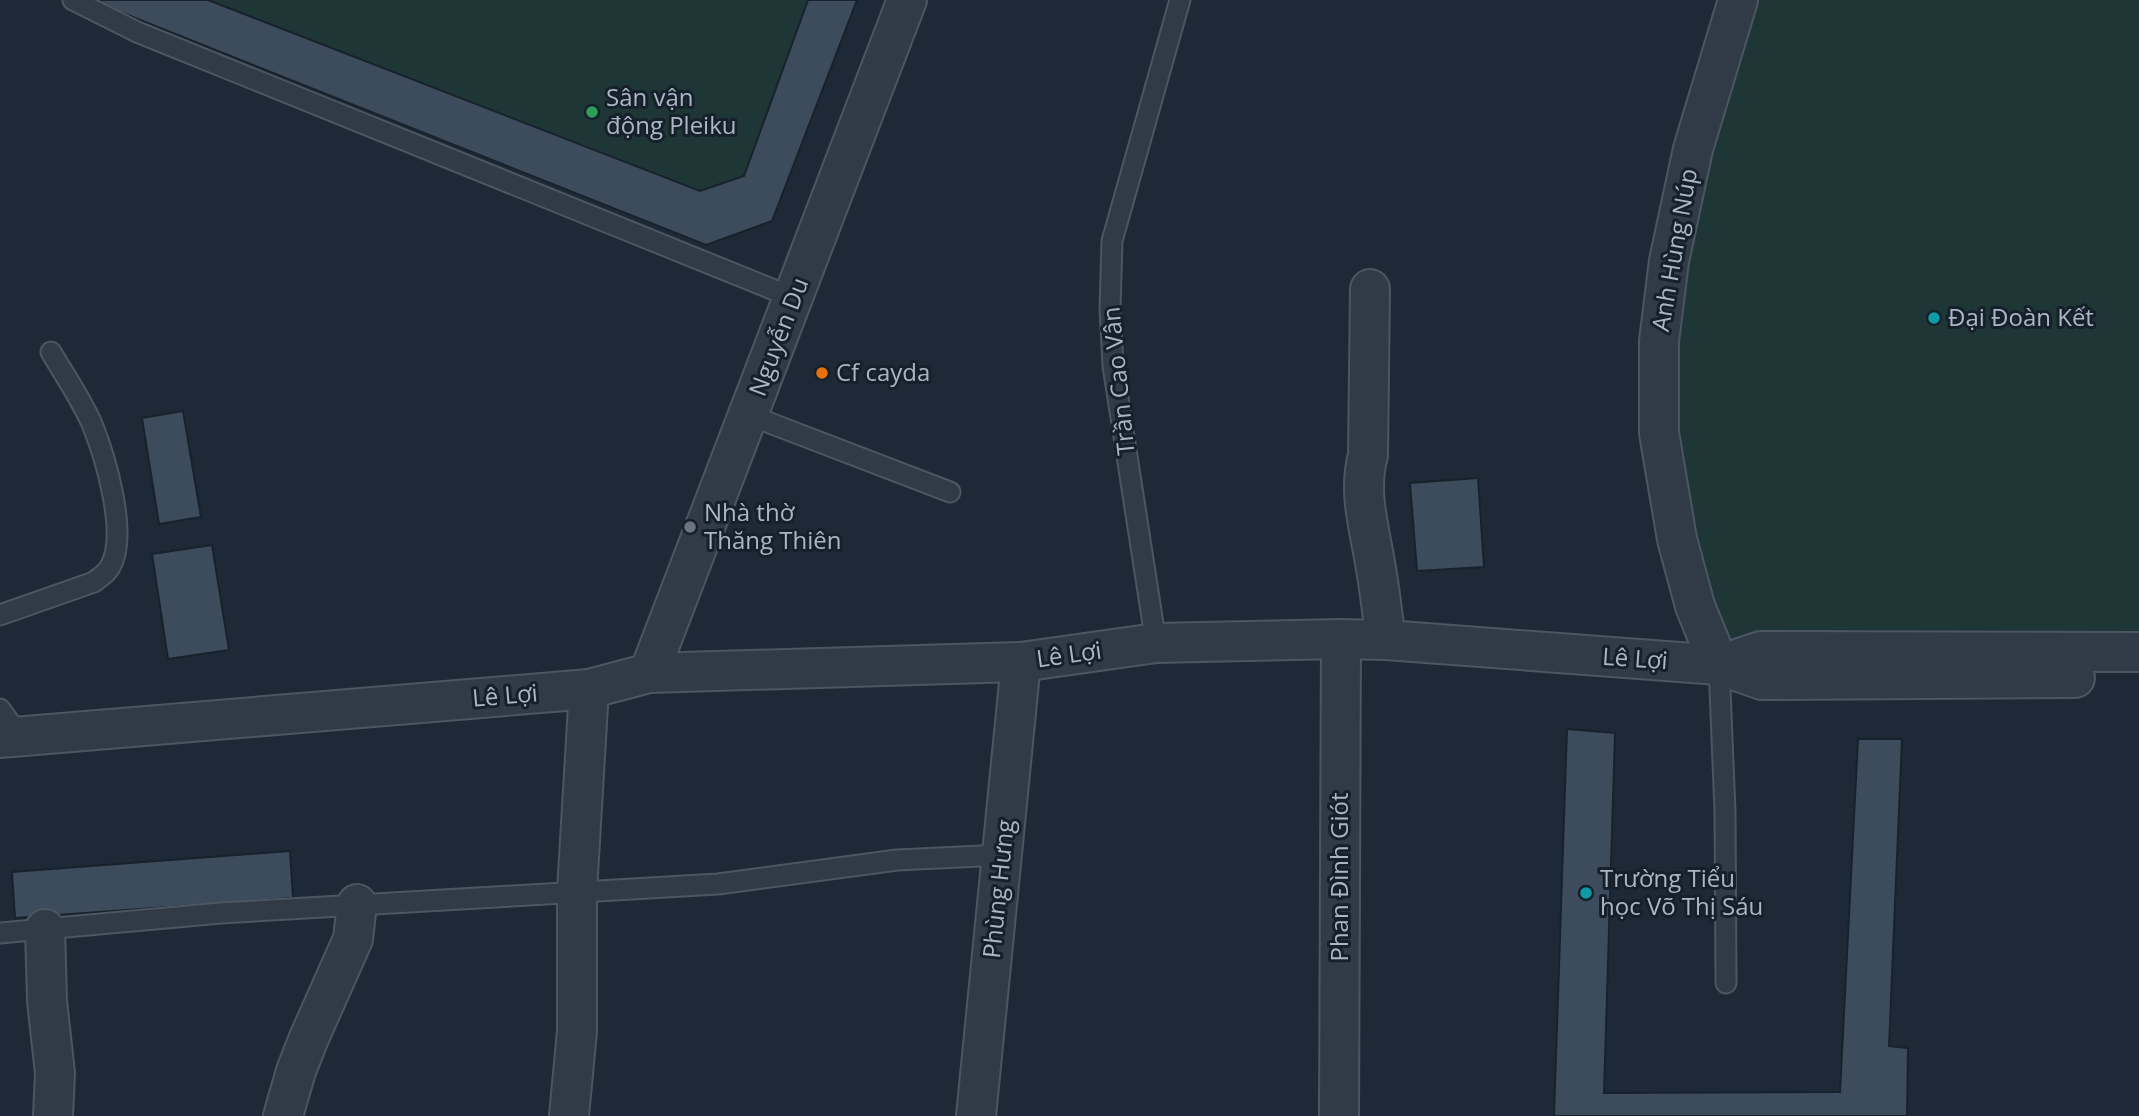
<svg xmlns="http://www.w3.org/2000/svg" width="2139" height="1116" font-family="'Open Sans',sans-serif">
	<rect width="100%" height="100%" fill="#1d2936"/>
	<!-- green -->
	<path fill="#1f3637" d="M95,0H857L772,221L706,245L95,2Z
		M1744,0H2139V653L1719,665L1677,539L1669,261Z"/>
	<!-- building -->
	<path fill="#3d4c5c" stroke="#18222d" stroke-width="2" d="M95,0H208L700,191L744,176L808,0H857L772,221L706,245L95,2Z
		M183,411L201,517L159,524L142,418Z
		M1478,478L1484,567L1417,571L1410,483Z
		M212,545L229,650L168,659L152,554Z
		M1567,729L1615,733L1604,1093L1840,1092L1858,739H1902L1889,1046L1908,1048L1907,1116H1554Z
		M290,851L293,898L15,918L12,872Z"/>
	<g fill="none" stroke-linecap="round" stroke-linejoin="round">
		<defs>
			<path id="service" d="M73,0L137,32L794,298
				M749,415L950,492
				M0,615L94,582C100,577 106,574 110,567C129,535 105,456 92,424C81,399 65,376 51,352
				M1156,643L1113,366L1110,309L1112,241L1180,0
				M1719,665L1725,811L1726,983
				M0,709L20,737
				M0,933L221,913L718,884L897,860L1002,855"/>
			<path id="minor" d="M1370,289L1368,455C1358,492 1369,526 1375,563C1380,589 1382,614 1386,640
				M45,929L47,1001L55,1073L53,1116
				M283,1116L296,1071L309,1038L353,939L357,904
				M569,1116L577,1031V891L589,689
				M976,1116L1021,662
				M1339,1116L1341,639"/>
			<path id="tertiary" d="M1719,665L1695,606L1677,539L1659,433V341L1669,261L1693,149L1738,0
				M1719,665L1762,680L2075,678
				M649,673L907,0
				M0,738L589,689L649,673L1021,662L1156,643L1341,639L1386,640L1719,665L1761,651L2139,652"/>
		</defs>
		<!-- service casing -->
		<use href="#service" stroke="#4b5662" stroke-width="23"/>
		<!-- minor casing -->
		<use href="#minor" stroke="#4b5662" stroke-width="42"/>
		<!-- tertiary casing -->
		<use href="#tertiary" stroke="#4b5662" stroke-width="42"/>
		<!-- service -->
		<use href="#service" stroke="#303b47" stroke-width="19"/>
		<!-- minor -->
		<use href="#minor" stroke="#303b47" stroke-width="38"/>
		<!-- tertiary -->
		<use href="#tertiary" stroke="#303b47" stroke-width="38"/>
	</g>
	<!-- markers -->
	<circle fill="#2e9e5b" stroke="#16202b" stroke-width="2.5" cx="592" cy="112" r="7"/>
	<g fill="#0f9aa8" stroke="#16202b" stroke-width="2.5">
		<circle cx="1934" cy="318" r="7"/>
		<circle cx="1586" cy="893" r="7"/>
	</g>
	<circle fill="#e8710a" stroke="#16202b" stroke-width="2.5" cx="822" cy="373" r="7"/>
	<circle fill="#6b7280" stroke="#16202b" stroke-width="2.5" cx="690" cy="527" r="7"/>
	<g text-anchor="middle" stroke-width="6" stroke-linejoin="round" paint-order="stroke">
		<!-- poi labels -->
		<g font-size="24" fill="#a9b6c5" stroke="#16202b" text-anchor="start">
			<text x="606" y="106">Sân vận<tspan x="606" dy="28">động Pleiku</tspan></text>
			<text x="1948" y="326">Đại Đoàn Kết</text>
			<text x="836" y="381">Cf cayda</text>
			<text x="704" y="521">Nhà thờ<tspan x="704" dy="28">Thăng Thiên</tspan></text>
			<text x="1600" y="887">Trường Tiểu<tspan x="1600" dy="28">học Võ Thị Sáu</tspan></text>
		</g>
		<!-- street labels -->
		<g font-size="24" fill="#a9b6c5" stroke="#16202b">
			<text transform="translate(1675 250) rotate(-80)" y="8">Anh Hùng Núp</text>
			<text transform="translate(779 337) rotate(-69)" y="8">Nguyễn Du</text>
			<text transform="translate(1119 381) rotate(-96)" y="8">Trần Cao Vân</text>
			<text transform="translate(1069 655) rotate(-8)" y="8">Lê Lợi</text>
			<text transform="translate(1635 659) rotate(4)" y="8">Lê Lợi</text>
			<text transform="translate(505 696) rotate(-5)" y="8">Lê Lợi</text>
			<text transform="translate(1340 877) rotate(-90)" y="8">Phan Đình Giót</text>
			<text transform="translate(999 889) rotate(-84)" y="8">Phùng Hưng</text>
		</g>
	</g>
</svg>
